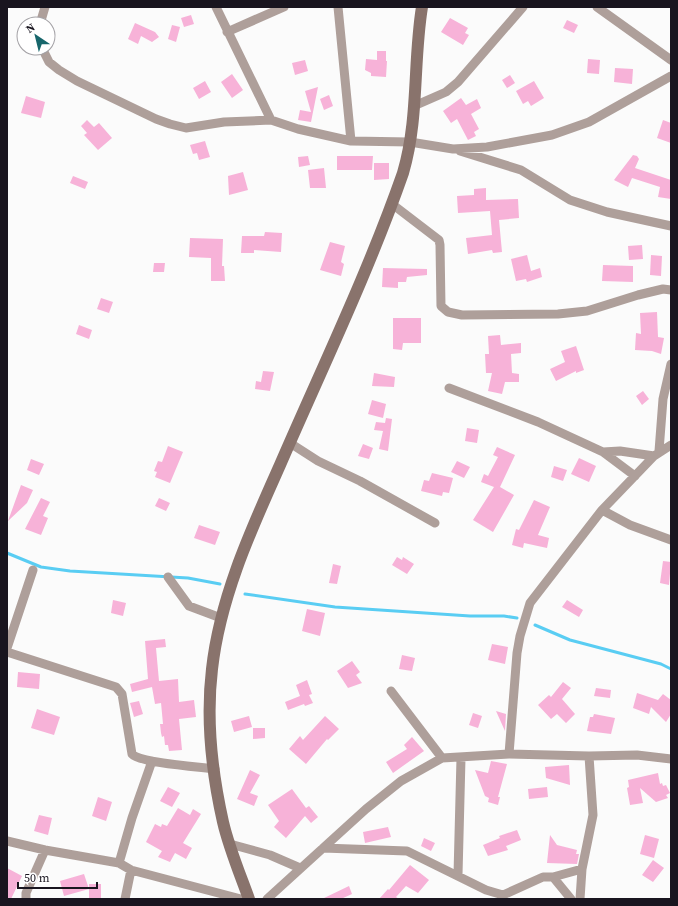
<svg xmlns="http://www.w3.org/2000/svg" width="678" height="906" font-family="'Source Serif 4',serif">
	<rect width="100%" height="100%" fill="#fbfbfb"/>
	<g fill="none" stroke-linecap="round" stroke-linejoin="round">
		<!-- stream -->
		<path stroke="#59cdf3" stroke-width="3" d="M7,553L41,567L70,571L188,578L220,584
			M245,594L335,607L470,616H504L517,618
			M535,625L570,640L661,664L671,669"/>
	</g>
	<!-- building -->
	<path fill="#f7b2d8" d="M191,15L194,24L184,27L181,18Z
		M450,18L468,28L465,33L469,35L463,45L441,32Z
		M567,20L578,25L574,33L563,28Z
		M135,23L155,32L159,37L152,42L141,36L138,44L128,39Z
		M172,25L180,27L176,42L168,39Z
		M377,51H386V61H387L386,77L371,76V73L365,70L366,59L377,60Z
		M588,59L600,60L599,74L587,73Z
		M305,60L308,71L295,75L292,63Z
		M615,68L633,69L632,84L614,82Z
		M232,74L243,90L232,98L221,82Z
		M510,75L515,83L507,88L502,80Z
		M205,81L211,92L199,99L193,88Z
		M534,81L544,98L531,106L528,101L523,104L516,91Z
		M318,87L311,122L298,120L300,110L311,112L305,91Z
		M329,95L333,106L324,110L320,99Z
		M26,96L45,102L41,118L21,113Z
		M461,98L466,105L477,99L481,108L471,114L479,129L474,132L476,136L468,140L457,119L451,123L443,111Z
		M87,120L94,127L99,123L112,138L98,150L84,135L87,133L81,126Z
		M663,120L671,123V143L657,138Z
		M205,141L210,157L199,160L197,153L193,154L190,145Z
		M633,155L637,156L639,159L635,168L671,180V199L658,197L660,187L632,178L628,187L614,180Z
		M308,156L310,165L299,167L298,157Z
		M337,156H373L372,170H337Z
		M374,163H389V179L374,180Z
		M324,168L326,188H310L308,170Z
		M243,172L248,190L229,195L228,176Z
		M73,176L88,182L85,189L70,183Z
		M486,188V200L518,199L519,218L499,220L502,252L493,253L492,250L468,254L466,238L492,235L490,211L458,213L457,196L474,195V189Z
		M265,232L282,233L281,252L254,250V253H241L242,236H264Z
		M190,238L223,239L222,266H224L225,281H211V258L189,257Z
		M330,242L345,246L341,262L344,264L341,276L320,270Z
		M642,245L643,259L629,260L628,246Z
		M527,255L531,271L540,268L542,277L527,282L526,279L516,281L511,259Z
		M651,255L662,256L661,276L650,275Z
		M154,263H165L164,272H153Z
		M603,265L633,266V282L602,281Z
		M383,268L427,269V275L407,277L406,282H398V288L382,287Z
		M101,298L113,302L109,313L97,309Z
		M657,312L658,337L664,338L661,354L652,351L635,350L636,333L641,334L640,313Z
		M393,318H421V343H403L402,350L393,349Z
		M79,325L92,330L89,339L76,334Z
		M500,335L501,345L521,343V353L511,354L512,373L519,374V382H505L502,394L488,391L492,373H486L485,354H489L488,336Z
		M576,346L584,370L576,373V371L556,381L550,369L565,362L561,351Z
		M263,371L274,372L270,391L255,389L256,381L261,382Z
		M374,373L395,377L394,387L372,386Z
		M643,391L649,399L642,405L636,396Z
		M372,400L386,404L383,418L368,414Z
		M386,418L392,419L388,451L379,449L383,431L374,430L376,422L385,423Z
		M467,428L479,430L477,443L465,441Z
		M363,444L373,448L369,459L358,456Z
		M168,446L183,452L170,483L155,477L157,472L154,471L158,461L162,462Z
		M497,447L515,455L500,487L514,495L493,532L473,520L494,487L481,482L484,474L488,476L498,457L493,455Z
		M579,458L596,466L589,482L571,474Z
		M31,459L44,464L39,475L27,470Z
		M457,461L470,467L464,478L451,472Z
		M554,466L567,470L563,481L551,477Z
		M432,473L453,478L449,493L443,492L442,496L421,491L424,480L429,481Z
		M21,485L33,490L27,503L8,521Z
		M41,498L50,502L43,516L48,518L41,535L25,529Z
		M159,498L170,503L166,511L155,506Z
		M534,500L550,507L538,535L549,538L547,548L524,543L523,548L512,545L516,529L519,530Z
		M199,525L220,532L215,545L194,538Z
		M397,557L402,560L403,557L414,564L407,574L392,565Z
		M663,561L671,562L669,585L660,583Z
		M333,564L341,566L337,584L329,583Z
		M113,600L126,603L123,616L111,613Z
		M567,600L583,610L579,617L562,607Z
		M307,609L325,613L320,636L302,631Z
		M165,639L166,647L156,648L159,681L178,679L179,702L194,700L196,717L179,719L182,750L169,751L168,745H165L164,736L162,737L161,733L160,724H163L160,692L161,703L155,704L152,687L132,692L130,684L148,679L145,641Z
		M492,644L508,647L505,664L488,660Z
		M402,655L415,658L412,671L399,669Z
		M352,661L360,672L356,675L362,683L348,688L337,671Z
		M18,672L40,674L39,689L17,687Z
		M307,680L312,694L309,695L313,703L305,706L304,704L288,710L285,702L300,696L296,685Z
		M563,682L571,688L562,699L575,714L566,723L557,714L551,719L538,705L549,695L551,697Z
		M596,688L611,690L610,698L594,696Z
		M637,693L658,700L663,694L671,700V714L666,722L651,707L649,714L633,708Z
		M139,701L143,714L134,717L130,703Z
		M37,709L60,717L54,735L31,728Z
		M496,711L506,714L505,731Z
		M473,713L482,716L478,728L469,725Z
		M594,714L615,718L611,734L587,731L590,717H593Z
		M249,716L252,727L234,732L231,721Z
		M325,716L339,729L328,740L327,739L306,764L289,749L300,736L303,740Z
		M253,728H265V738L253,739Z
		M412,737L424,751L393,773L386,762L407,749L404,745Z
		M491,761L507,764L498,797H500L498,805L488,802L489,798L485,796L475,770L488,773Z
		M569,765L570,785L546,778L545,767Z
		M250,770L260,775L250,793L258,796L254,806L237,799Z
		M658,773L660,784L662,783L663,786L666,785L670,793L666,795L668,798L656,802L640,788L643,803L630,805L627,788L629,787L628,780Z
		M168,787L180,793L172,807L160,801Z
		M547,787L548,797L529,799L528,789Z
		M292,789L306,808L309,806L318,817L311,823L305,816L286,838L274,827L279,821L268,805Z
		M98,797L112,802L106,821L92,816Z
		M178,808L190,815L193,809L201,814L183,843L192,848L186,859L175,853L170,862L158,857L162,851L146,842L155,824L161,827L162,824L167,826Z
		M39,815L52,818L48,835L34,831Z
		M388,827L391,837L365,843L363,832Z
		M517,830L521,840L506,846L508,850L488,856L483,845L500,838L499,836Z
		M550,835L557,845L577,850L576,854H579L577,864L547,863Z
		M645,835L659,839L654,858L640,854Z
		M424,838L435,843L431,851L421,846Z
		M653,860L664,868L653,882L642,875Z
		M410,865L429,880L418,893L406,886L396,897L399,899H379L388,889L389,890Z
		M7,868L22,876L11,899H7Z
		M84,874L89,889L64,896L60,881Z
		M89,884H101V899H89Z
		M349,886L352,894L341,899H322Z"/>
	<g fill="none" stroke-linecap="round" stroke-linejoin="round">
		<!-- street -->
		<path stroke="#ae9f9a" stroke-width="9" d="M216,7L271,120L298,129L351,141L410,142L453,149L487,147L552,135L589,122L671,76
			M338,7L351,141
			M597,7L671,60
			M40,24L45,7
			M227,32L284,7
			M42,48L49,62L59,70L77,81L156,119L170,124L186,128L224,122L271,120
			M414,106L446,92L458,82L523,7
			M460,151L521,170L570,200L607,212L671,226
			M392,204L439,240L440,245L441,306L448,312L462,315L558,314L587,311L638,295L663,289L671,290
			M449,388L538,422L603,452L635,476
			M290,443L318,461L360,481L435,523
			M659,451L663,399L671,364
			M603,452L620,451L654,456
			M602,510L630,525L671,540
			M168,577L189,606L221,618
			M7,648L33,570
			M7,652L116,687L122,694L132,754C140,763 200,767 215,769
			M391,691L442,758
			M509,754L517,653L520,636L530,603L602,510L654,456L671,445
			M589,756L637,755L671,759
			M7,841L45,850L119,863L131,870L241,899
			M230,844L270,855L300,868
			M323,848L407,851L486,890L503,895L543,877H553L582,869
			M119,863L132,818L152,761
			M458,875L461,758
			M553,877L571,899
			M26,899V893L45,850
			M125,899L131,870
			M267,899L366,809L401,781L442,758L509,754L589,756L593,815L582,869L580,899"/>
		<!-- secondary -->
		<path stroke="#89736c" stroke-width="12" d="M249,899C240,874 229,848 223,822C212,773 206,719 212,669C220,597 251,530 280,465C322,368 368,273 403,173C419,119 413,62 422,7"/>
	</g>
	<!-- border -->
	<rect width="678" height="906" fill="none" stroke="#19151f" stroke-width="16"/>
	<!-- north arrow -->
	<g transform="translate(36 36) rotate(325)"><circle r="19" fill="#ffffff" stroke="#a3a1a5"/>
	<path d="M0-3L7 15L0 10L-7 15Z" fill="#17666b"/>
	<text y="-6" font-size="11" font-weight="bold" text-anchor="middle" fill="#19151f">N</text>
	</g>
	<!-- scale -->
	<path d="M18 882v6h79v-6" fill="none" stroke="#19151f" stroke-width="2"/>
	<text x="24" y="882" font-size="12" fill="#19151f" stroke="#ffffff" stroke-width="3" paint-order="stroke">50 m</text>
</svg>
